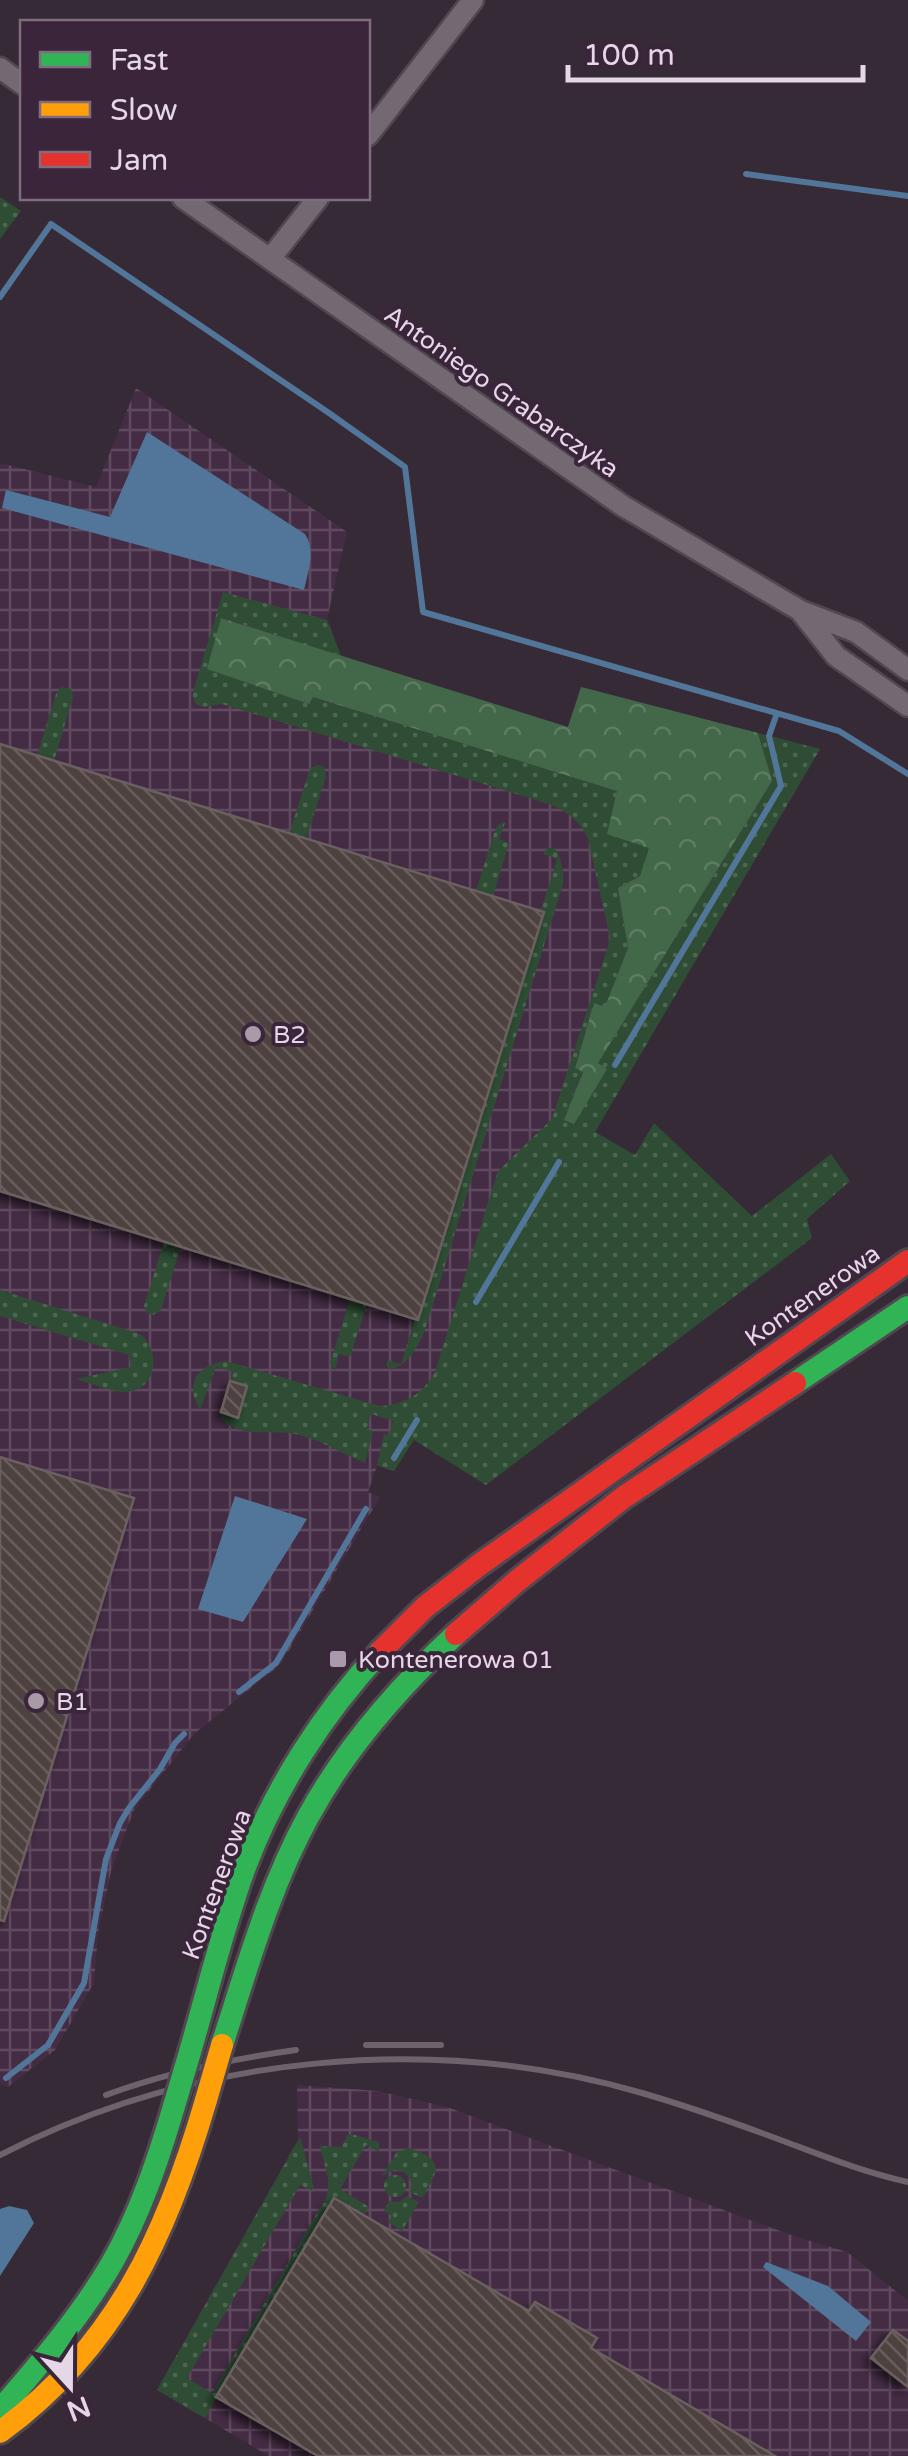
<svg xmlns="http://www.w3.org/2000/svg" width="908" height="2456" font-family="'Varela Round',sans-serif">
	<defs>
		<pattern id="industrial-grid" width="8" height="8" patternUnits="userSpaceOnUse" patternTransform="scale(2.5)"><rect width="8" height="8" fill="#452c45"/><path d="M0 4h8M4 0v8" fill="none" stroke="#604a60"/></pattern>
		<pattern id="grass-dots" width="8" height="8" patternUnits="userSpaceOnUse" patternTransform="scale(2.5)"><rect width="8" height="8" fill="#2e4d34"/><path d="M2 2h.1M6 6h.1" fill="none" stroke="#4c6651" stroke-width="1.8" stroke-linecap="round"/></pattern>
		<pattern id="forest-crowns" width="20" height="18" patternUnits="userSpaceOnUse" patternTransform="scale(2.5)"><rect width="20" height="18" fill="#436749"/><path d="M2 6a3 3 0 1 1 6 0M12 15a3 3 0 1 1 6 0" fill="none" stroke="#5e7c63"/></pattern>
		<pattern id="building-back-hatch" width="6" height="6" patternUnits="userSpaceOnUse" patternTransform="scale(2.5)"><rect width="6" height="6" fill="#4e423f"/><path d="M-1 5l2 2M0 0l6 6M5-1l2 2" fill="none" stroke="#675d5b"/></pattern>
		<filter id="shadow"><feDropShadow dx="-5.5" dy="5.5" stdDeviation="5" flood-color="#0009"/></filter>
	</defs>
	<rect width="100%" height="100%" fill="#362a36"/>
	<!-- industrial -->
	<path fill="url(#industrial-grid)" d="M136,388L347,532L327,619L341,656L568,727L581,687L820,749L394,1471L377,1466L368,1492L380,1497L281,1664L194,1734L134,1810L111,1871L98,1933L94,1983L55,2050L8,2087L0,2084V463L96,487Z
		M297,2085L378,2091L447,2107L788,2234L847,2252L908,2301V2456H269L157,2390L298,2140Z"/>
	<!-- grass -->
	<path fill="url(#grass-dots)" d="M0,197L21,211L0,239Z
		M223,592L327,620L341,656L222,618L208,669L309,704L312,697L618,791L649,847L640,876L618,888L628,948L605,1008L593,1004L575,1067L583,1071L564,1119L606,1069L597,1064L772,781L758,733L820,749L595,1132L635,1155L654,1123L752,1216L831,1154L850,1181L807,1219L812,1238L486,1485L414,1440L394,1471L377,1465L384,1434L389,1435L393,1421L371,1414L367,1429L373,1431L365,1463C340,1453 317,1437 290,1433C267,1430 237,1438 221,1418V1412L238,1417L247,1386L230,1381L233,1372L216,1367L200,1410C184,1384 197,1365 226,1361L380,1406C404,1405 423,1394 435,1372L498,1171L552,1119L609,943L610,937L588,839C580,821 567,811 549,804L222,704C208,706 192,712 193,692Z
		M61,687L71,689L73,697L54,761L37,756L56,694Z
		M318,765L324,767L326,776L306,839L289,834L309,772L311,768Z
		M505,823L499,839L509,843L493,896L476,891L495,830L499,824Z
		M548,847L555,849C562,860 564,872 563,884L424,1333C417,1348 407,1367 390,1369L387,1367V1360L401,1364L415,1319H419L544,913L541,911L557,859L543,854Z
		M164,1242L181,1247L161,1310L153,1315L147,1313L144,1306Z
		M0,1290L140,1334C162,1352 157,1393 123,1392C108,1391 91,1383 76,1379L131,1367L129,1355L0,1316Z
		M350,1299L367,1304L350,1357L339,1354L335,1371L330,1363Z
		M351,2134L379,2142V2152L366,2145L340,2189L369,2207L365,2214L334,2196L205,2418L157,2390L300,2137L314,2188L311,2190L300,2185L187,2378L212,2393L327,2196L329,2182L320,2146L342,2147L347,2135Z
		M410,2148C446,2161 438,2171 422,2198L410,2192C414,2179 407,2171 394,2170L382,2176L397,2152Z
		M384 2186a11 11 0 1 1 22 0a11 11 0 1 1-22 0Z
		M407,2196L419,2202L402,2231L388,2222L392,2216L384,2211L389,2201L399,2202Z"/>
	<!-- forest -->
	<path fill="url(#forest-crowns)" d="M221,618L568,727L581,687L758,733L772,781L598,1063L607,1069L574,1124L564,1120L583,1072L575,1068L594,1003L605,1007L628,948L618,888L640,876L649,848L607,834L617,791L313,697L309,704L207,669Z"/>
	<!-- water -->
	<path fill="#527699" d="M147,432L305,534C316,551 308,571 304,590L2,508L6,490L110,517Z
		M235,1496L307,1519L243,1622L198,1609Z
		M9,2206L27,2210L34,2223L0,2276V2209Z
		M766,2262L828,2286L871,2322L856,2341L763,2267Z"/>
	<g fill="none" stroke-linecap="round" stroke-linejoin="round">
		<!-- stream -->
		<path stroke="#527699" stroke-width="6" d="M746,174L908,196
			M0,297L51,224L329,413L405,467L423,612L839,731L908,774
			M615,1065L781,786L769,736L777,713
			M476,1302L559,1162
			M394,1458L417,1420
			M239,1692L276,1663L366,1509
			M6,2078L48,2045L84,1983L106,1859L120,1823L129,1808L160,1769L175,1743L184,1734"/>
	</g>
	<!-- building -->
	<path fill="url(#building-back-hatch)" stroke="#6b6060" stroke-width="2.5" filter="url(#shadow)" d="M0,744L544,912L418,1320L0,1191Z
		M230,1381L247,1386L238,1418L221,1412Z
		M0,1457L134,1498L4,1921L0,1920Z
		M334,2198L529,2311L535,2302L597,2338L591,2348L775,2456H318L216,2397Z
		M893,2330L908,2341V2387L871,2358Z"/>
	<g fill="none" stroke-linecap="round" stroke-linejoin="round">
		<defs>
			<path id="street" d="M0,68L22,84
				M368,135L473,0
				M183,198L623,506L801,611L856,632L908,670
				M270,259L318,198
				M802,613L836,656L908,706"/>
			<path id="fast" d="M795,1383L908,1307
				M222,2045C247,1968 269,1888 308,1817C346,1747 398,1688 456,1634
				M190,2052C208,1990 223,1927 245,1867C275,1788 323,1713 381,1651
				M0,2410C40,2364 81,2316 112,2263C140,2214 158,2160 174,2106"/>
			<path id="slow" d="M0,2432C116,2347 167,2234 206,2100"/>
			<path id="jam" d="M456,1634L517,1581L624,1497L795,1383
				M381,1651L425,1607L479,1565L908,1261"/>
		</defs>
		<!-- street casing -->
		<use href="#street" stroke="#514751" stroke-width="25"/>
		<!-- fast casing -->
		<use href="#fast" stroke="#514751" stroke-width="28"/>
		<!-- slow casing -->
		<use href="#slow" stroke="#514751" stroke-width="28"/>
		<!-- jam casing -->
		<use href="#jam" stroke="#514751" stroke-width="28"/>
		<!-- street -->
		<use href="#street" stroke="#726972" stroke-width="20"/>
		<!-- fast -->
		<use href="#fast" stroke="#30b455" stroke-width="22"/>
		<!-- slow -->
		<use href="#slow" stroke="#ff9f0a" stroke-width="22"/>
		<!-- jam -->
		<use href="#jam" stroke="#e5322d" stroke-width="22"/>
		<!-- rail -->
		<path stroke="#6d636d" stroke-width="6" d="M366,2045H441
			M106,2095C168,2072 231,2059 296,2050
			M0,2155C194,2055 432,2032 642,2093C690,2107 738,2124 786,2142C826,2157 866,2173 908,2182"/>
		<defs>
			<path id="fast-bridge" d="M174,2106L190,2052"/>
			<path id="slow-bridge" d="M206,2100L222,2045"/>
		</defs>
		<!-- fast-bridge casing -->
		<use href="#fast-bridge" stroke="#514751" stroke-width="28" stroke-linecap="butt"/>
		<!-- slow-bridge casing -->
		<use href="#slow-bridge" stroke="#514751" stroke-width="28" stroke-linecap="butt"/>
		<!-- fast-bridge -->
		<use href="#fast-bridge" stroke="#30b455" stroke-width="22"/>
		<!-- slow-bridge -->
		<use href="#slow-bridge" stroke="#ff9f0a" stroke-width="22"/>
	</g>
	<!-- markers -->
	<g fill="#a89aa8" stroke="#3b253b" stroke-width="4">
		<circle cx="253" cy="1034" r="10"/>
		<rect x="328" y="1649" width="20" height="20" rx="5"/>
		<circle cx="36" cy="1701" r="10"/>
	</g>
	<g text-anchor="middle" stroke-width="8" stroke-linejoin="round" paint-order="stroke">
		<!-- street labels -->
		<g font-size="25" fill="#e5d7e5" stroke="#3b253b">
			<text transform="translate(502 391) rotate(35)" y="9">Antoniego Grabarczyka</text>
			<text transform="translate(812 1295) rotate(-35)" y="9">Kontenerowa</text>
			<text transform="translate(216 1884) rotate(-70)" y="9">Kontenerowa</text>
		</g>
		<!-- poi labels -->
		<g font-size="25" fill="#e5d7e5" stroke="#3b253b" text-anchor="start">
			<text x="273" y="1043">B2</text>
			<text x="358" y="1668">Kontenerowa 01</text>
			<text x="56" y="1710">B1</text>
		</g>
	</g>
	<!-- legend -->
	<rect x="20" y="20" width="350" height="180" fill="#3b253b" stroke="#7f6c7f" stroke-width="2.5"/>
	<rect x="40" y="52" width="50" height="15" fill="#30b455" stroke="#7f6c7f" stroke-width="2.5"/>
	<text x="110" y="70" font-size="30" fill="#e5d7e5">Fast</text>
	<rect x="40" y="102" width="50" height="15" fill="#ff9f0a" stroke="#7f6c7f" stroke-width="2.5"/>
	<text x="110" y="120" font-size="30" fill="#e5d7e5">Slow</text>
	<rect x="40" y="152" width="50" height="15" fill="#e5322d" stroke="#7f6c7f" stroke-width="2.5"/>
	<text x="110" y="170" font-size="30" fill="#e5d7e5">Jam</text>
	<!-- north arrow -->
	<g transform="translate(70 2386) rotate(159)" stroke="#3b253b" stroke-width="8" paint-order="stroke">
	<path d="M0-8L18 38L0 25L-18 38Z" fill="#e5d7e5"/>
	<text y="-15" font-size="28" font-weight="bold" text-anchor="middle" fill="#e5d7e5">N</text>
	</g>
	<!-- scale -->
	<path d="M568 65v15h295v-15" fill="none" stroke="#e5d7e5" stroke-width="5"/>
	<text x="583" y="65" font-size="30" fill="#e5d7e5" stroke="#3b253b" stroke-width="8" paint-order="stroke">100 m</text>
</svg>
